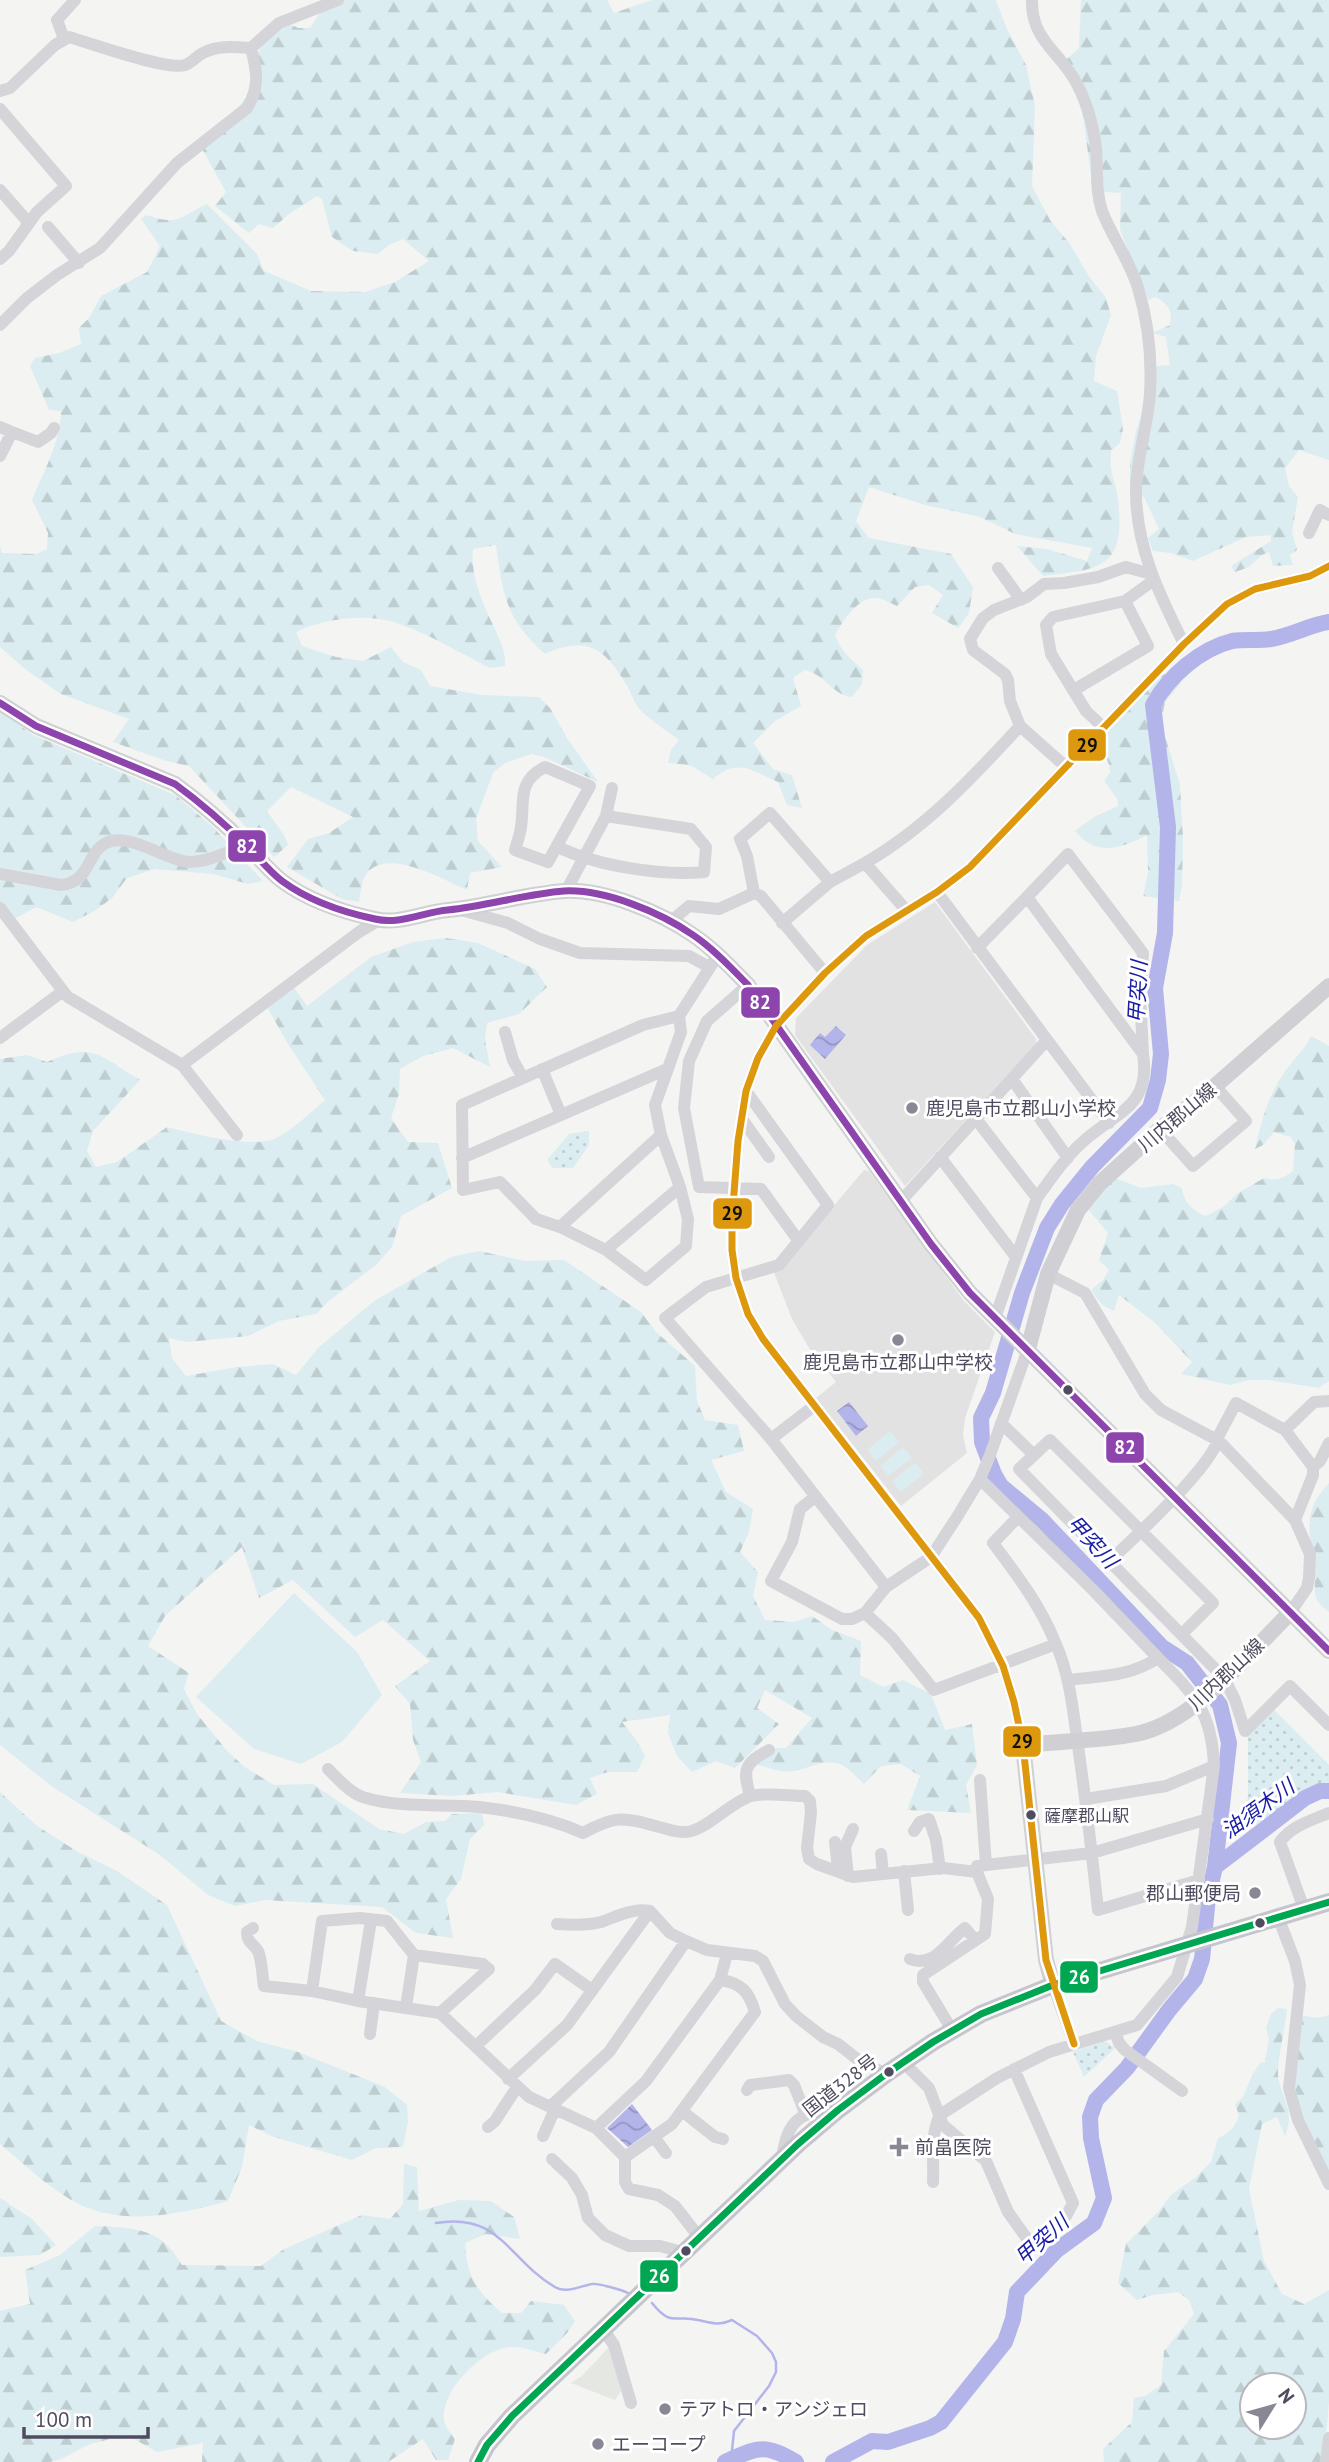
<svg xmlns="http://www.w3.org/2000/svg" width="1329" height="2462" font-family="'PT Sans','Noto Sans JP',sans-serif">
	<defs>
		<pattern id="grass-dots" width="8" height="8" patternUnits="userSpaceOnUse" patternTransform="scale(1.75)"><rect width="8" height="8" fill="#dbedf0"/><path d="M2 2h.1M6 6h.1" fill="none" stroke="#becdd0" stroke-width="1.8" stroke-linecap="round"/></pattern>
		<pattern id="forest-firs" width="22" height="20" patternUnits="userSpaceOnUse" patternTransform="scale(1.75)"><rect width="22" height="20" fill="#dbedf0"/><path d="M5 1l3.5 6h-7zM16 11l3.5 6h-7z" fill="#becdd0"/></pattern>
		<pattern id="water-waves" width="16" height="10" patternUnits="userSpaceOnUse" patternTransform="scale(1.75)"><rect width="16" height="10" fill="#b3b4ea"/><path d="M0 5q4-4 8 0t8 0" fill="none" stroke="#9495c1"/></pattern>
	</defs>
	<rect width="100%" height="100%" fill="#f4f4f3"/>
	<!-- commercial -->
	<path fill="#e4e7e2" d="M610,2346L621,2391L615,2400L571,2383L582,2376Z"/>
	<!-- education -->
	<path fill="#e3e2e3" d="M935,902L1036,1039V1044L905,1186L795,1035L796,1018L867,945Z
		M864,1170L869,1171L964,1301L995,1332L965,1418L963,1435L967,1453L901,1506L816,1398L836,1382L809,1348L792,1319L773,1270L781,1268Z"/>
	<!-- grass -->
	<path fill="url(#grass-dots)" d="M589,1131V1145L573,1168H553L547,1160L569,1134Z
		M1273,1709L1329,1765V1784L1315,1786L1248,1830L1241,1822L1248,1797V1733Z
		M1105,2041L1115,2048L1084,2077L1073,2052Z"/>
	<!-- forest -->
	<path fill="url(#forest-firs)" fill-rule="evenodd" d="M341,0H607L614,13L652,0H996L1006,27L1026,65L1035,106L1032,186L1050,220L1070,244L1090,278L1105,296L1111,315L1096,356L1094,381L1117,391L1123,429L1120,443L1111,451C1109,474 1115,479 1118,499C1126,569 1101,569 1043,576L1017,546L1047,549L1087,561L1092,548L1015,534L980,517L925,505L869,487L856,521L869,538L951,554L973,587L969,613L958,628L932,613L943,595L929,585L915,587L897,606C890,603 882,598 875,598C857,598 843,621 835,635C840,650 851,660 863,670L862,684L852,697C830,694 828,676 805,670L793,678L801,706L775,721L753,743L773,769L792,775L802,808L787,805L778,782C751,770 738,758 713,779L690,765L668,763L671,750L679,740C667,731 645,717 637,706C633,700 631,692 627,686C605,648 587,635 545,654C505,618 503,595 496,545L473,549C470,577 483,604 495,629C500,642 506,651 505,666L490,668C462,654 431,635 402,625C370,612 326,618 296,632L302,646L336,657L363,661L391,647L403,662L421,670L430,686L482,695L539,697L550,708L567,738L598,782L544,757L531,754L505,763L493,773L476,819L478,841L502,867L470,873L467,890C442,879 379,842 363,880C361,887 360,895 359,902L342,899L287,867L308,839L329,833L353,817L291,787L267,811L284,835L288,845L274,857L189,766L166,761L113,742L129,719L61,694L25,669L0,647V546L2,553L37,554L47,549L48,533L32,500C43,473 61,441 61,411L49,410L30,366L35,358L59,353L81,344L79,328L89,318L101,296L147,272L160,246L141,219L146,215C181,226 177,218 207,204L257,254L264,271L311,291L365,292L395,282L429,261L403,239L389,245L378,254L353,251L332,237L322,199L317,196L289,214L273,228L259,224L249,233L215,206L226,192L201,147C218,128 238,111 252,89C258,80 252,68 256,58C261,43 276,29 290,24L298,28H310L320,13Z
		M1081,0H1329V460L1299,450L1285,468L1289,486L1298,497L1292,532L1297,550L1290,555L1293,565L1273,566L1269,552L1262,555L1249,567L1235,572L1231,566L1271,541V535L1246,537L1193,561L1171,553L1153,551L1148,538L1159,529L1145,499L1130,482V463L1136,431L1143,412L1148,367L1170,365L1166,337L1152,333L1170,325C1173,311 1168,304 1156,297L1145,301L1120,229L1121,193L1093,191L1083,115L1066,60L1079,48Z
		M1164,674L1181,683L1165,702L1162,717L1164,733L1180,785L1183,840L1182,886L1179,901L1143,896L1148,872L1147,835C1120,849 1097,857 1075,831L1094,817L1118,806V800L1104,781L1110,773C1109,755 1099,748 1093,731L1112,729L1118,703Z
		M0,711L33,735L175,795L213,827L263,881L248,884L213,874L155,869L127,878L112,898L96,910L73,922L36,907L16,918L0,905Z
		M446,938L478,943L535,969L547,987L519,1014L487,1023L485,1039L490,1067L453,1048L423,1056L400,1069L399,1094L391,1118L408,1142L438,1143L452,1188L401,1216L392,1247L376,1265L330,1300L316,1314L279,1321L248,1336L187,1342L169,1338L172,1358L186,1376L237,1367L273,1364L296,1375L318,1348L374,1301L451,1257L479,1251L525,1261L564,1260L641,1312L656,1332L695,1366L697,1401L705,1420L738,1425L744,1451L711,1460L726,1492L753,1509L749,1532L740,1552L758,1572L753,1596L765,1620L795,1622L812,1616L832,1630L861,1641L860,1675L883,1687L903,1680L931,1694L945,1730L972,1724L977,1765L966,1785L971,1813L907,1810L920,1776L901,1764L881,1766L864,1784C857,1778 850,1769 842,1765C822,1755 802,1775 781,1771C769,1769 761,1764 748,1764L761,1748H786L812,1718L765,1690L757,1708L779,1724L735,1768L716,1761L692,1772L677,1756L668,1733L670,1715L622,1722L637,1741L645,1756L637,1772H608L590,1778L597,1794L576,1805L498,1792L452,1796L400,1793L421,1762L413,1740L410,1704L395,1686L430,1661L383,1620L355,1637L293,1580L259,1598L242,1547L165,1616L148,1646L189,1673L184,1689L197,1714L228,1752L246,1768L274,1785L313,1784L379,1829L404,1834L426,1822L445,1821L452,1814L482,1813L484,1825L470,1839L461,1879L446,1899L453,1938L416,1933L382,1907L265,1900L235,1906L208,1895L160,1855L50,1785L0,1745V1059L27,1055L47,1062C94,1041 100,1056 140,1080L93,1131L87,1151L96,1167L117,1162L167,1127C193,1134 254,1149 276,1138C294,1129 310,1113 325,1100L288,1044L262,998L288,979L307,1006L371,957L413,942Z
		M1311,1036L1329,1046V1381L1319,1388L1268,1380H1248L1230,1385L1181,1374L1192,1362L1154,1322L1119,1295L1114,1311L1102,1305L1091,1290L1103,1280L1109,1270L1099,1260L1108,1233L1086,1207L1112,1177L1141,1188L1173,1184L1182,1188C1183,1201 1193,1212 1206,1216L1223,1207L1238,1193L1264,1178C1276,1181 1283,1179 1293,1171L1295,1144L1291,1137L1274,1132L1263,1145L1255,1149C1261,1123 1267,1099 1282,1076C1291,1061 1304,1051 1311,1036Z
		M1329,1483V1612C1309,1598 1317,1591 1314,1570C1311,1533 1300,1514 1329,1483Z
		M0,1792L37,1826L78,1852L117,1871L167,1905L221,2021L257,2041L298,2052L385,2087L407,2105L408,2122L403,2147L376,2148L352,2160L274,2137L249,2125L242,2167L228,2201C184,2213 133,2225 88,2208C55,2195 27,2166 0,2144Z
		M1278,2008L1287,2009C1285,2030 1279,2050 1278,2071C1278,2097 1297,2106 1285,2136L1277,2117L1262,2124L1249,2189L1264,2261L1282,2294L1304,2304L1329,2290V2401L1324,2462H1104L1103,2449L1132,2422L1134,2398L1145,2396L1161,2385L1164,2351L1194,2314L1189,2300L1178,2292L1153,2295L1137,2300L1118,2283L1126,2244L1158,2212L1171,2195L1196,2177L1211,2162L1218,2138C1230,2133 1235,2127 1239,2115L1235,2104L1243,2097L1252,2075L1260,2063L1265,2062L1269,2039L1266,2028L1271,2014ZM1252,2385H1294V2427H1252Z
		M1299,2015L1317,2018L1329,2015V2171L1305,2130L1293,2078Z
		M404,2164L417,2167L419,2211L459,2200L491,2201L514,2217L520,2239L486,2234L465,2243C467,2278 477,2291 502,2313H521L531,2301L564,2305L575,2321L568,2332L546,2354C536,2352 524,2347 514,2347C484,2346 441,2390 444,2420C445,2427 451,2433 455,2439L448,2460H436L423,2439L388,2462H202L203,2443L157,2452L127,2435L90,2444L61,2459L50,2462H0V2311L30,2304L25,2270L60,2255L95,2226C120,2227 151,2227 169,2247C174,2252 178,2259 182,2265L261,2266L284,2249L362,2215L390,2219L403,2204Z
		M0,2198L32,2219L56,2245L40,2255L0,2257Z"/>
	<!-- pitch -->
	<path fill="#dbedf0" d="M890,1431L899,1442L876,1461L867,1450Z
		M903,1447L912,1458L888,1476L880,1466Z
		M915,1463L924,1473L901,1492L892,1481Z
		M294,1593L357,1652L382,1695L342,1742L301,1764L254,1749L196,1697Z"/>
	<!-- water -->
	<path fill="url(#water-waves)" d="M836,1026L846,1035L825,1059L810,1045L820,1033L825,1037Z
		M849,1402L868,1426L856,1436L837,1411Z
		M632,2104L652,2130L628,2147L607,2128Z"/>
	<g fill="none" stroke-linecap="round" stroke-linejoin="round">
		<!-- stream -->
		<path stroke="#b3b4ea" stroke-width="2.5" d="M436,2223C501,2212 508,2260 555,2287C566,2294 580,2286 592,2284C597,2283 623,2290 628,2293
			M652,2303C672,2328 675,2314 698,2320C712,2323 718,2326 732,2320L757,2336L772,2353L776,2362V2372L769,2386L734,2431L731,2460"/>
		<!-- river -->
		<path stroke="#b3b4ea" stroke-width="16" d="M1215,1867L1305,1798L1320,1791H1329
			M725,2462C757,2448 764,2442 796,2462
			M833,2462L872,2441L888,2442L930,2428L941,2422L1005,2342L1013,2319L1017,2292L1057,2250L1094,2223L1104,2198L1091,2138L1090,2117L1096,2100L1127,2068L1169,2010L1195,1979L1202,1959L1208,1897L1215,1867L1229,1743L1220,1705L1187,1663L1162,1647L1042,1520L1001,1486L994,1474L982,1442L981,1418L993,1393L1022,1293L1047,1228L1062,1204L1092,1167L1150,1108L1158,1080L1161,1054L1155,988L1165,933L1168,827L1153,705C1168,677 1200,649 1232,641C1245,639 1258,641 1271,639C1291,636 1309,625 1329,622"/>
		<!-- minor -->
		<path stroke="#d5d5d9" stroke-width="12" d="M1032,0C1031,37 1055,49 1073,77C1085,97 1093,124 1096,148C1098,170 1095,190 1102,211C1112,237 1130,261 1138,288C1148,321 1152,359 1150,393C1148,425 1137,456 1136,488C1135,545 1159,594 1184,644
			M64,39L57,20L75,0
			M0,91L10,88L55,45L69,37C90,43 167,71 185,65C191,63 197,56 203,53C218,45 235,47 251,48L279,23L338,0
			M0,109L66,186L37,212L9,251L0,259
			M0,190L29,223
			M48,227L79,263
			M0,325L27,298L57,275L100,248L177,163L247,108C260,87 257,71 251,48
			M0,427L12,432L0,456
			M12,432L38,442L51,433L54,428
			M1309,533L1320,510L1329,515
			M998,568L1021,600
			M1074,690L1148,646L1125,601
			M1103,727L1086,711L1051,654L1046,625L1053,617L1125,601L1154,580
			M1065,766L1020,726L1010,701L1008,680L1005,674L973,650L970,639L983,618L994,610L1027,597L1044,584L1064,583L1098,577L1126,567L1151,574
			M545,767L590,786L548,862L515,850C517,842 520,835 521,827C525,802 516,782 545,767Z
			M558,847C597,866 661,876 704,872L706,847L691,829L606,816
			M0,874L61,885C91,882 86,853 106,843C128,831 167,861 189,862C209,862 229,851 246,845
			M830,882L865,863
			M566,891L606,816L612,788
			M937,892L1109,1123
			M754,893L747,856L740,839L770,813L830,882L782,923
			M1027,897L1068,854L1143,953L1140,996L1143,1053
			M0,908L63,991L0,1038
			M461,910L508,923L540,939L580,953L689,956L709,967
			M906,910L865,863C926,828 973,777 1020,726
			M670,922L689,906L719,909L754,893L761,896L825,973
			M977,948L1027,897L1143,1054C1151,1105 1119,1111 1086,1139C1067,1155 1052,1177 1037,1198
			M748,985L707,1021L689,1061L684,1108L699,1187L761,1189L798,1240
			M63,991L68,997L182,1065L237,1135
			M505,1032L513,1060L523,1078
			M182,1065L359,932L379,920
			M542,1069L561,1115
			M1012,1079L1068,1158
			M746,1091L828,1205L779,1265L706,1287L665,1318L771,1439L886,1587L865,1613L892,1638L934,1690L1056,1644
			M742,1119L769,1157
			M976,1119L1037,1198L995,1318
			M1160,1129L1193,1166L1246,1121L1215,1086
			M661,1135L680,1187L688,1219L686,1246L646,1280L606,1250L560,1227Z
			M661,1135L655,1105L681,1032L679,1016L714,961
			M940,1157L1016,1257
			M462,1158L667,1069
			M900,1202L1047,1040
			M560,1227L536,1219L500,1182L463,1190L462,1105L643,1025L679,1016
			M606,1250L680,1187
			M1048,1274L1085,1293L1145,1394L1161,1410L1219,1441L1295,1520L1310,1554L1309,1578L1307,1588L1290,1613
			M1001,1423L1034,1455L1050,1440L1213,1603L1182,1634
			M1285,1430L1314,1402L1329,1401
			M771,1439L814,1406
			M1034,1455L1019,1469L1224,1678L1235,1700L1245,1731L1290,1686L1329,1725
			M1313,1467L1320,1461L1329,1443
			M980,1479L1093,1590L1158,1658
			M815,1497L800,1509L792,1542L771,1581L842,1619H852L865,1613
			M1018,1517L993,1543C1017,1575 1040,1605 1055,1642C1070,1675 1073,1711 1078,1746C1086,1801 1092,1855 1098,1910L1199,1880
			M1109,1562C1132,1539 1217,1463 1219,1435L1236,1403L1285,1430L1313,1467V1475L1295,1520
			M886,1587L931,1557L957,1517L980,1479L990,1455L1028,1349
			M1068,1680C1101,1676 1129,1677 1158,1658C1195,1695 1212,1712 1214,1766
			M1023,1745L1014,1702L1003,1666L979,1618L763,1339L748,1314L736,1278L732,1250V1219L738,1141L746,1091L758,1058L776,1026L825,973L866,936L937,892L970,867L1184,644L1227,604L1255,589L1310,576L1329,566
			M328,1769C339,1780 351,1794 366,1798C400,1808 443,1804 479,1807C515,1811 550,1818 583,1833C616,1815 623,1817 659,1827C668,1829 677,1833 686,1832C705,1831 731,1802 751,1796C767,1792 789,1796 805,1796L810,1801L811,1813L807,1848L809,1859L817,1864L853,1877L943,1868L977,1872
			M980,1780L986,1865
			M750,1796C743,1770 743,1764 769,1750
			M914,1831L920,1822L929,1819L936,1840L940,1869
			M835,1842L838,1868
			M881,1854L883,1874
			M904,1871L908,1910
			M977,1872V1866L1092,1853L1208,1819
			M848,1876L845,1847L853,1829
			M1304,1909L1280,1842C1291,1826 1312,1820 1329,1813
			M1278,1917L1295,1961L1300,1985L1289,2088L1298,2120L1329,2184
			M557,1924C571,1925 587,1926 601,1922C618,1916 632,1908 650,1911
			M253,1928L247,1932C247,1943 253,1943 258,1951C262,1959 262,1976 264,1986L312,1991L358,2001L440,2013L529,2097L596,2128L625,2157V2182L629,2189L658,2195L675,2206L699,2237
			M910,1959C935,1969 949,1939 965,1928L975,1940
			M1053,1985L1074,2044
			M312,1991L322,1921L360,1918L387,1921L414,1955L483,1964L489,1969L440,2013
			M358,2001L371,1920
			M406,2007L414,1955
			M952,2030L923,1982V1975L985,1934L988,1899L977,1872
			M1115,2032L1119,2043L1125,2050L1182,2091
			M370,2034L374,2003
			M476,2046L535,1990L555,1964L592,1990
			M903,2062L929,2088L943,2125L986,2161L1008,2212L1028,2240L1034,2242L1066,2216L1073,2203L1014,2069
			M508,2079L567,2025L650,1911L670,1933L686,1941L707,1950L755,1956L763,1961L785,2004L796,2016L823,2037L838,2044L861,2062L886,2074
			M747,2090L750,2085L789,2080L794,2085L805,2113
			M550,2107L609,2052L686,1941
			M682,2111L715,2137L723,2139
			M488,2127L495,2121L517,2087
			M596,2128L646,2081L720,1980L727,1954
			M543,2136L555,2109
			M654,2137L666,2153
			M625,2157L672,2124L755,2012C749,1992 742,1983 720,1980
			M552,2159L572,2178L582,2195L588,2218L605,2235L629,2246H660L682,2252
			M782,2160C786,2121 800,2110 838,2110
			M933,2182C934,2161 930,2134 940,2115L997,2078L1049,2052L1137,2025L1177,1977L1192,1927L1214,1766L1166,1786L1086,1799
			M603,2329L614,2345L631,2403
			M1326,2462L1329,2438"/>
		<!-- major -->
		<path stroke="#d0cfd4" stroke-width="16" d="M0,703L36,726L175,784C201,803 226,825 248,847C259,858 269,871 282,881C309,901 342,912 375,919C399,925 424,912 448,910C487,906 525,894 564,891C604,889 660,912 693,935C714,949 731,968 748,985L931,1244L970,1293L1329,1651
			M1028,1349L1048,1274L1078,1210L1100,1183L1160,1129L1215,1086L1329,986
			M1053,1985L1046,1960L1023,1745C1060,1741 1099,1741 1136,1734C1195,1722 1248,1654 1290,1613"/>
		<!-- highway -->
		<path stroke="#c6c4cc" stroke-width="18" d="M478,2462L487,2445L512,2416L798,2144L838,2110L886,2074L933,2042L981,2014L1053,1985L1329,1902"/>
		<defs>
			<path id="bus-1" d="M478,2462L487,2445L512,2416L798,2144L838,2110L886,2074L933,2042L981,2014L1053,1985L1329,1902"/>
			<path id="bus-2" d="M0,703L36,726L175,784C201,803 226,825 248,847C259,858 269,871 282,881C309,901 342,912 375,919C399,925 424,912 448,910C487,906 525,894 564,891C604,889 660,912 693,935C714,949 731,968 748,985L931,1244L970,1293L1329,1651"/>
			<path id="bus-3" d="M1074,2044L1046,1960L1023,1745L1014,1702L1003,1666L979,1618L763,1339L748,1314L736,1278L732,1250V1219L738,1141L746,1091L758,1058L776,1026L825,973L866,936L937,892L970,867L1184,644L1227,604L1255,589L1310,576L1329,566"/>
		</defs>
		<!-- bus-1 casing -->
		<use href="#bus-1" stroke="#fff" stroke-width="12"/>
		<!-- bus-2 casing -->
		<use href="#bus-2" stroke="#fff" stroke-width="12"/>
		<!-- bus-3 casing -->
		<use href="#bus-3" stroke="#fff" stroke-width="12"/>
		<!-- bus-1 -->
		<use href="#bus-1" stroke="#00a651" stroke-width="7"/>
		<!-- bus-2 -->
		<use href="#bus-2" stroke="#8e44ad" stroke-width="7"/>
		<!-- bus-3 -->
		<use href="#bus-3" stroke="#de980e" stroke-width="7"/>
	</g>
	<!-- markers -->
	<g fill="#898793" stroke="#fff" stroke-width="2.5">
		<circle cx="912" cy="1108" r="7"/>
		<circle cx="898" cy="1340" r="7"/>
		<circle cx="1255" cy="1893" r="7"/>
		<path d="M895.5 2136.5h7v7h7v7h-7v7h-7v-7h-7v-7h7z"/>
		<circle cx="665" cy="2409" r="7"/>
		<circle cx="598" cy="2444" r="7"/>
	</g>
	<g fill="#504c5f" stroke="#fff" stroke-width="2.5">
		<circle cx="1068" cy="1390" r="6"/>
		<circle cx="1031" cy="1815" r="6"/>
		<circle cx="1260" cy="1923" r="6"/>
		<circle cx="889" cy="2072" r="6"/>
		<circle cx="686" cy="2251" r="6"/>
	</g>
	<g text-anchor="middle" stroke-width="6" stroke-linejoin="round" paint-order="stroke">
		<!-- bus labels -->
		<g font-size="17" fill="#504c5f" stroke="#fff" text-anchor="start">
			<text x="1044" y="1822">薩摩郡山駅</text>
		</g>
		<!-- poi labels -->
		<g font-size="19" fill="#504c5f" stroke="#fff" text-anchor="start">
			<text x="926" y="1115">鹿児島市立郡山小学校</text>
			<text x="898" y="1369" text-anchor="middle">鹿児島市立郡山中学校</text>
			<text x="1241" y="1900" text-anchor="end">郡山郵便局</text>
			<text x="915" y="2154">前畠医院</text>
			<text x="679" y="2416">テアトロ・アンジェロ</text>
			<text x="612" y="2451">エーコープ</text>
		</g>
		<!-- street labels -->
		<g font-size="19" fill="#504c5f" stroke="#fff">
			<text transform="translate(1177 1117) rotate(-40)" y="7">川内郡山線</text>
			<text transform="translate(1226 1674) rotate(-43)" y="7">川内郡山線</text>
			<text transform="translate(840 2085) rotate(-38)" y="7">国道328号</text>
		</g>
		<!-- water labels -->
		<g font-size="21" font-style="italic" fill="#191ca4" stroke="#fff">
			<text transform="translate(1138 992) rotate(-87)" y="7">甲突川</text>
			<text transform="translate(1092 1542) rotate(47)" y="7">甲突川</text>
			<text transform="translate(1258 1809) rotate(-36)" y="7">油須木川</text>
			<text transform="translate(1042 2240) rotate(-42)" y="7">甲突川</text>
		</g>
	</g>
	<g stroke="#fff" stroke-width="2.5">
		<rect x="1067" y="728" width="40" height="34" rx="7" fill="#de980e"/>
		<rect x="227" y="829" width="40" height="34" rx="7" fill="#8e44ad"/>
		<rect x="740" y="986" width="41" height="33" rx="7" fill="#8e44ad"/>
		<rect x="712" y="1197" width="41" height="33" rx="7" fill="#de980e"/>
		<rect x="1105" y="1431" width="40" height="33" rx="7" fill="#8e44ad"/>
		<rect x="1002" y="1725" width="40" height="33" rx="7" fill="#de980e"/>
		<rect x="1059" y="1960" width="40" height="34" rx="7" fill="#00a651"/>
		<rect x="639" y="2259" width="40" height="34" rx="7" fill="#00a651"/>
	</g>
	<g font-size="19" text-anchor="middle" font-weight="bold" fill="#fff">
		<text x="247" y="853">82</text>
		<text x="760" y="1009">82</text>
		<text x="1125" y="1454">82</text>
		<text x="1079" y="1984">26</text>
		<text x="659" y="2283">26</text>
	</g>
	<g font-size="19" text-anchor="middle" font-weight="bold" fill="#111">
		<text x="1087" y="752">29</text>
		<text x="732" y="1220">29</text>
		<text x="1022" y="1748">29</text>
	</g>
	<!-- north arrow -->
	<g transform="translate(1273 2406) rotate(53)"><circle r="33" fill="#ffffff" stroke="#b9b7bf" stroke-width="2"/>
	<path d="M0-5L12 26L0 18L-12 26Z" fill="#898793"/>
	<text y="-10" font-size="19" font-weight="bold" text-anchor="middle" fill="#504c5f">N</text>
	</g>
	<!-- scale -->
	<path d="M24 2427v10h124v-10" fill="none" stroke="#504c5f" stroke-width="3.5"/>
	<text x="35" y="2427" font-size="21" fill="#504c5f" stroke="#ffffff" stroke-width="5" paint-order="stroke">100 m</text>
</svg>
